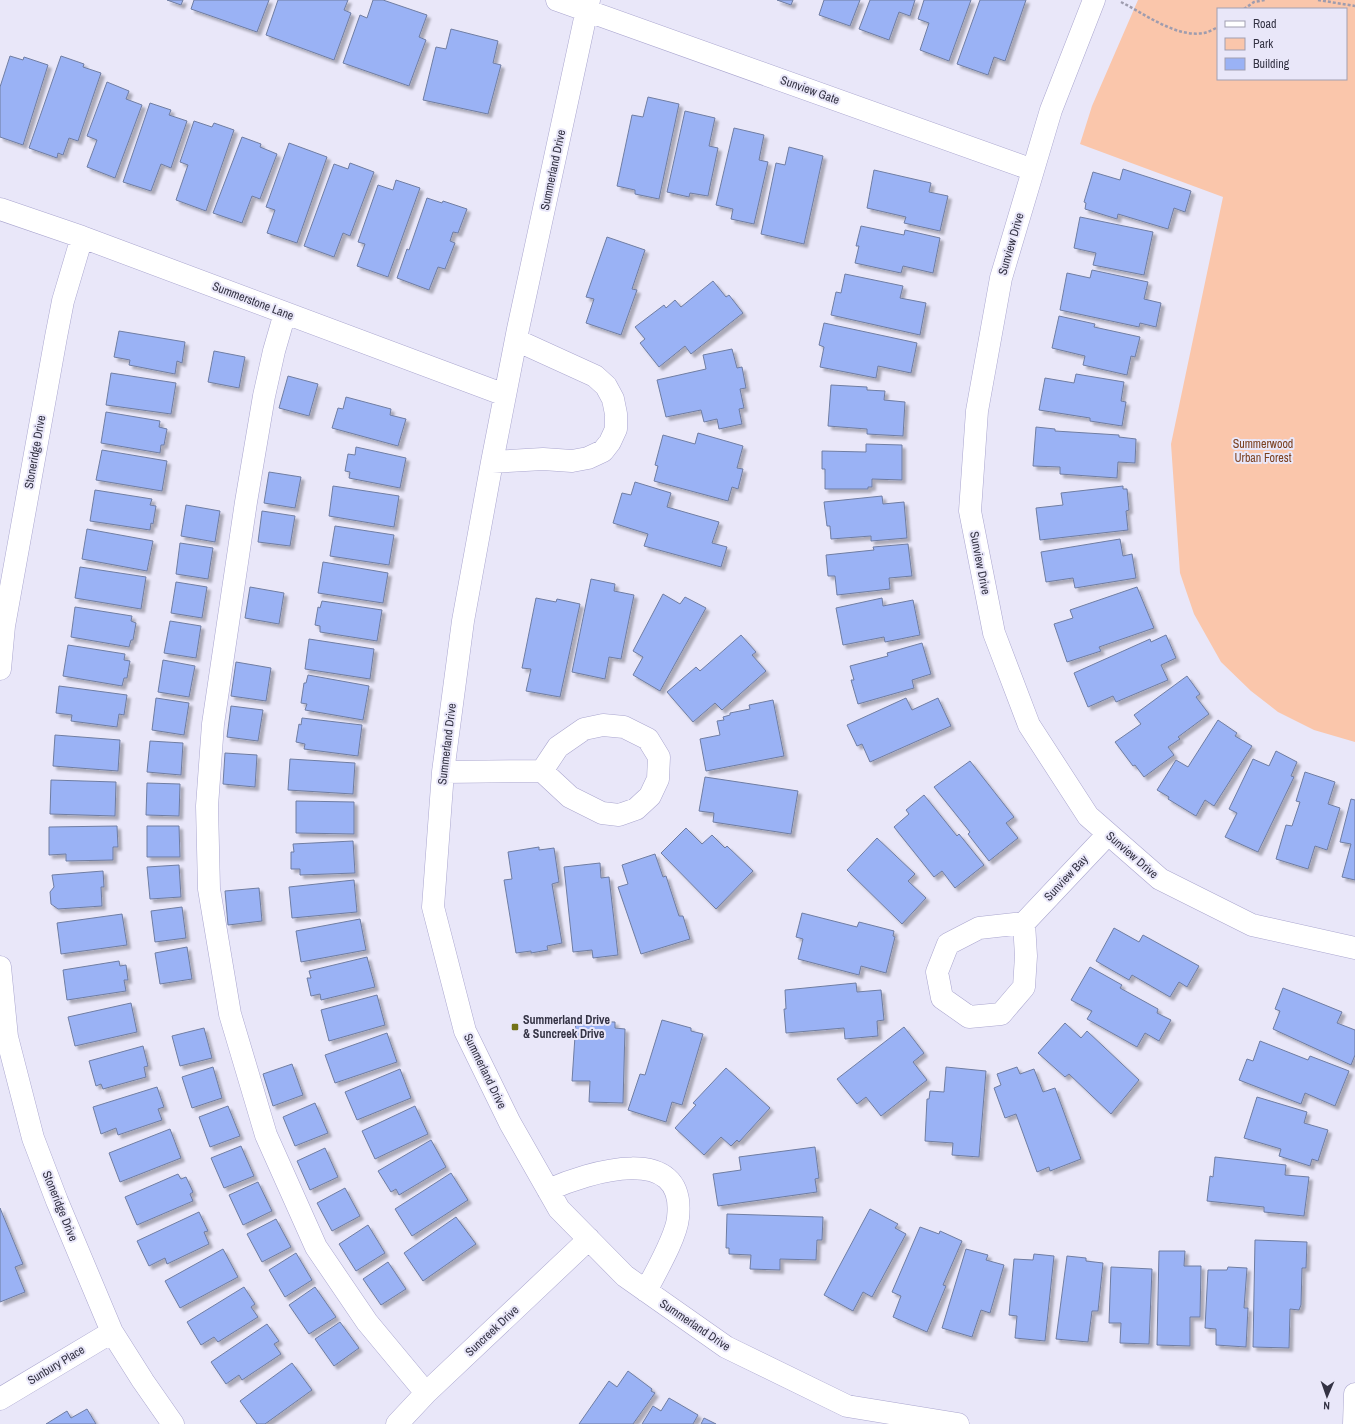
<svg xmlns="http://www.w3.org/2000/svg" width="1355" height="1424" font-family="'Archivo Narrow',sans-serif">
	<defs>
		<filter id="shadow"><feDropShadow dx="3.5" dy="3.5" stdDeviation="1" flood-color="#0004"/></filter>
	</defs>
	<rect width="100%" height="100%" fill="#e9e7f9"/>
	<!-- green -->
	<path fill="#fac6ab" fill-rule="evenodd" d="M1138,0H1355V742L1314,730L1278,712L1251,691L1221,662L1194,614L1180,573L1171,444L1223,197L1080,144L1092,106ZM1218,9H1346V79H1218Z"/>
	<!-- building -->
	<path fill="#9ab2f5" stroke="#6f7da2" filter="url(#shadow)" d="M167,0H183L181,5Z
		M194,0H269L257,32L191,9Z
		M278,0H348L344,10L351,13L334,60L266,35Z
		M373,0H383L427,15L419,37L426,40L409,86L343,63L360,15L367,18Z
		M777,0H793L791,5Z
		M824,0H860L850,26L819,15Z
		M870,0H915L910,16L899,12L889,40L859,29Z
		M924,0H971L949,61L920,50L929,23L918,19Z
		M980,0H1026L1005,61L994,57L988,75L957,64Z
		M451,29L498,41L493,63L501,65L488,114L423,100L436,47L446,49Z
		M10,56L23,60L24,57L48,65L23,145L0,137V87Z
		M61,56L84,64L83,67L101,73L78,141L69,138L63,155L58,153L57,158L29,148Z
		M107,82L129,91L126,99L142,105L115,178L87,167L97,140L87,136Z
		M648,97L679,104L659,199L635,194V190L617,186L632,115L643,117Z
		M150,103L171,110L169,115L187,121L171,168L161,164L151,191L123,182Z
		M685,111L715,118L709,146L718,148L708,196L690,193L689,197L667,192Z
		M194,121L212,127L214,123L234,130L206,211L176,200L188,165L180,162Z
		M734,128L764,135L759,160L768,162L754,224L731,219L733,209L716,205Z
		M242,137L261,144L260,147L277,154L260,199L252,196L242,223L213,213Z
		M289,143L327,157L297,243L267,233L275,210L266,207Z
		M789,147L823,156L804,244L761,234L776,163L785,165Z
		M350,163L374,172L350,236L343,233L334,257L304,246L334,164L348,169Z
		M1123,169L1191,191L1185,212L1174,208L1168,229L1118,214L1117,219L1085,209L1086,203L1084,202L1093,172L1120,180Z
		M874,170L931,183L929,192L948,196L940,231L904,223L906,217L867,208Z
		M396,180L420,188L388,277L357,266L365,244L358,242L378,185L393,190Z
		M427,198L442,203L443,201L467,209L458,233L453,232L450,241L455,243L445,269L438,267L429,290L397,278L407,249L409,250Z
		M1080,217L1153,232L1144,275L1093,265L1096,253L1074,248Z
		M861,226L904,235L905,230L940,238L933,273L903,266L901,273L855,263L859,246H856Z
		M607,237L645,250L632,289L637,290L621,335L586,323L594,299L586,297Z
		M1092,270L1148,282L1144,299L1161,303L1156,327L1140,323L1139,327L1060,310L1067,273L1090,278Z
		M845,274L903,286L900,298L926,303L920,335L831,315L836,292L841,293Z
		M713,281L726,297L729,295L743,313L691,354L685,346L659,367L640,343L645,339L635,327L664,305L666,308L675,300L681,307Z
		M1059,316L1095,324L1094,327L1140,337L1135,357L1131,356L1127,375L1083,365L1085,356L1052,348Z
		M824,323L917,343L911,373L878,366L876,378L820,367L824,347L819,345Z
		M119,331L185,342L182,363L177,361L175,374L129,365L130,360L114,357Z
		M732,349L737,368L742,367L746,388L740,389L744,408L739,409L742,424L719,429L717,419L704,422L701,410L666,417L657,380L706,369L703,355Z
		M214,351L245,357L239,388L208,382Z
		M111,373L176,383L171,414L106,405Z
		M1076,374L1124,382L1121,401L1126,402L1122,426L1090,421V418L1039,410L1045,378L1074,383Z
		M288,376L318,384L309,416L279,408Z
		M831,385L867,387V390L885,391L884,400L905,402L903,436L867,434V429L828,426Z
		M346,397L391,409L390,415L406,419L398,446L332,428L338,408L343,409Z
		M106,412L160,421L159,427L167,429L164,445H161L160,453L101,443Z
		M1036,427L1055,429V431L1119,435V437L1136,439L1135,463L1118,462L1117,478L1060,474V467L1033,466Z
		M698,433L743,446L737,468L743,469L738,489L732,487L728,501L654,481L658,466L655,465L663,435L695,444Z
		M866,444L902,445V480L872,479V487H868V489H825V469H822V451L866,452Z
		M356,447L406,458L400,488L349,478L350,472L345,471L348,454L355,455Z
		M102,450L167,461L162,491L96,480Z
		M269,472L301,477L295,508L264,503Z
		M635,482L671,493L667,507L719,522L712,543L727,547L721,567L644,546L648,534L613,523L622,493L631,495Z
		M333,486L399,496L394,527L329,516Z
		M1123,486V489H1127L1129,510L1126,511L1128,530L1040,540L1036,508L1063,505L1061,493Z
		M95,490L152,499L150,505L156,506L153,524L151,523L150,530L90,521Z
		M882,496L883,504L904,502L907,538L871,541V536L831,539L830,526H827L824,502Z
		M186,505L220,511L215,542L181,536Z
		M262,511L295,516L290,546L258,542Z
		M335,526L394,535L389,565L330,556Z
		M87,529L153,541L147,571L82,559Z
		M1120,539L1123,556L1132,554L1136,578L1075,588L1073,578L1046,582L1041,552Z
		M180,543L213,548L208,579L176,574Z
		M908,544L912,576L889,578L890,589L837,595L835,576H828L826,555L874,550L873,547Z
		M323,562L388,573L383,603L318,593Z
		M80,567L146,577L141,609L75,598Z
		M591,579L615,584L614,591L634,595L621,659L609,657L605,679L572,672Z
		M176,582L207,587L202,618L171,613Z
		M250,587L284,593L279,624L245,618Z
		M1137,587L1154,628L1099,647L1101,651L1067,662L1054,624L1073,618L1070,610Z
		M663,594L680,604L685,597L706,608L660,691L633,675L643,657L633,651Z
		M536,598L556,602L557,599L580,604L560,697L526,691L531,669L522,668Z
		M882,598L883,606L913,600L920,635L885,642L884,637L843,645L836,608Z
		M322,601L382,610L377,641L320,632V626L315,625L318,607L320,608Z
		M75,607L132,616L131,621L136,623L133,640H131L129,647L71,637Z
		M170,621L201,626L196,658L164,653Z
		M741,635L756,652L752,655L766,671L722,710L715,703L693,722L667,692L696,667L700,671Z
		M1166,635L1176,658L1161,665L1168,680L1116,702L1113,696L1088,707L1074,673L1150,639L1151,642Z
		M309,639L374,649L370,679L305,669Z
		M922,643L931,674L912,680L914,688L858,704L851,680H854L850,666L888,656L887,653Z
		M68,645L125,654L124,660L130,661L127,678H124L122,686L63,676Z
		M163,660L195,666L189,697L158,692Z
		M236,662L271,668L266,701L231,696Z
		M308,675L369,686L363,720L305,710L307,704L301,703L304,683H306Z
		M1187,676L1200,694L1196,697L1209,714L1178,737L1180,739L1168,747L1174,755L1144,777L1135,765L1133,766L1115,742L1141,724L1134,715Z
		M59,686L127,695L124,715L119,714L117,727L71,721L72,715L56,713Z
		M156,698L189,703L184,735L152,730Z
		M906,698L912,710L938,698L951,726L870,762L862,744L857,746L847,725Z
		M773,700L784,756L706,771L700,739L720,735L717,721L724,720L723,717L730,715V713L750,709L749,705Z
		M231,706L263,710L258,741L227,737Z
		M302,718L362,725L358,756L304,749L305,744L296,742L299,724L301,725Z
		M1218,720L1237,733L1235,736L1252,746L1214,806L1205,800L1196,816L1168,799L1169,797L1157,790L1176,760L1188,767Z
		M55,735L120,740L118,771L53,766Z
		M150,741L183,743L181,775L147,772Z
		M1276,751L1297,762L1291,776L1294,777L1258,852L1225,837L1237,813L1229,809L1253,759L1269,766Z
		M225,753L257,755L255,787L223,784Z
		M290,759L355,763L353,794L288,790Z
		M970,761L1014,817L1006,823L1018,838L989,861L968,834L970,832L934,787Z
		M1305,772L1335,782L1328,804L1340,808L1327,850L1315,846L1308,869L1276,859L1286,825L1292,826L1300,802L1296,801Z
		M705,777L798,791L791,834L713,822L714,813L699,811Z
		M51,780L116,782L115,816L50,814Z
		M147,783L180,784L179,816L146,815Z
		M924,795L957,836L959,834L984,865L955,888L942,871L934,877L894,827L909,814L906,810Z
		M1351,799L1355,800V880L1342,877L1351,844L1340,842Z
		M296,801L354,802V834L296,833Z
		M117,826L118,847H113V860L66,861V854L49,855V827Z
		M147,826H179L180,857H147Z
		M686,828L702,844L712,835L725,848L727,846L753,871L716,909L661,853Z
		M877,838L915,874L908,881L926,898L902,924L847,870Z
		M353,841L355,873L300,875V869H291V852H294L293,844Z
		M539,847V850L554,848L559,882L552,884L562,943L547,946L548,950L531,953V951L516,953L504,880L512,879L508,852Z
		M655,854L663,877L666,876L679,916H683L690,939L641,954L618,887L628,884L622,865Z
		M600,863L601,878L609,877L618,955L593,958L592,950L573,952L564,867Z
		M179,865L181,897L150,899L147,867Z
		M103,871L104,887H101L102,906L58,909L51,904L50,892L54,887L52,875Z
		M354,880L357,912L292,918L289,887Z
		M259,888L262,921L228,925L225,891Z
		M182,907L186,938L155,942L151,911Z
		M802,913L857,927L859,922L894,931L893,936L895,937L886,973L861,966L859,975L798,959L803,939L796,937Z
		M122,914L127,945L61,954L57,923Z
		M360,919L366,950L301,962L296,931Z
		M1114,928L1139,942L1143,935L1199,966L1187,987L1179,982L1170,997L1132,975L1129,980L1096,961Z
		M187,947L192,979L160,984L155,953Z
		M367,957L375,987L321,1000L320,994L311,996L307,978H311L309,971Z
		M119,961L120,966L126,965L128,980H124L126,991L67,1000L63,970Z
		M1090,967L1122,985L1120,988L1158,1009L1157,1013L1171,1020L1159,1041L1145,1033L1137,1047L1087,1019L1092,1011L1071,1000Z
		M856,983L857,992L881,990L884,1020L877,1021L878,1036L845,1039L844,1028L786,1033L784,1009H786L785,990Z
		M1283,988L1342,1012L1337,1023L1355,1030V1055L1351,1065L1273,1029L1280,1011L1275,1009Z
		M377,995L385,1025L329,1041L321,1010Z
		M131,1003L137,1032L75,1046L68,1017Z
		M662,1020L691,1028V1031L703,1034L682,1105L672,1102L666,1122L628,1110L640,1074L645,1075Z
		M576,1021L615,1022V1028L625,1029L623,1103L589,1102L590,1081H572Z
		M1065,1023L1081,1038L1087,1031L1139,1080L1111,1114L1069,1074L1065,1077L1038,1053Z
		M904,1027L924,1053L913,1062L927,1080L881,1116L866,1097L857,1104L837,1079Z
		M204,1028L212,1058L180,1066L172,1036Z
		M387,1033L397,1062L335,1083L325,1055Z
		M1260,1041L1308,1060L1310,1056L1349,1071L1335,1106L1305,1093L1301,1104L1239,1080L1247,1059L1253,1061Z
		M143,1046L148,1066L144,1067L146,1077L103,1089L101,1084L96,1086L89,1061Z
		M292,1064L303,1095L273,1106L263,1074Z
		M213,1067L222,1098L192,1108L182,1077Z
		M946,1067L986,1071L979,1157L952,1155L953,1143L925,1141L927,1099H929L930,1091L944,1092Z
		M1017,1067L1020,1074L1034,1069L1043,1092L1055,1088L1081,1159L1050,1171L1049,1167L1037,1172L1016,1114L1005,1118L994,1088L1001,1085L997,1074Z
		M726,1068L770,1108L739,1142L737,1140L731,1146L721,1137L704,1155L675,1128L696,1105L693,1103Z
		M400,1069L411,1098L357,1120L345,1092Z
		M157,1087L164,1107L158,1109L162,1120L118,1135L116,1128L101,1134L93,1107Z
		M1257,1097L1307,1112L1304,1123L1328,1130L1318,1161L1312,1159L1310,1166L1279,1156L1281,1149L1244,1138Z
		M315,1103L328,1133L295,1146L283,1117Z
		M228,1106L240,1136L210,1147L199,1117Z
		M415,1106L428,1134L375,1159L362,1131Z
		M170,1129L181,1158L120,1182L109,1153Z
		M431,1140L446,1167L399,1195L396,1189L391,1192L378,1171Z
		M241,1146L254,1176L224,1188L211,1158Z
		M815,1147L819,1178L815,1179L817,1192L718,1206L713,1174L741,1170L739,1157Z
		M325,1148L338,1177L310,1190L297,1161Z
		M1215,1157L1286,1165L1285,1175L1309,1177L1304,1216L1264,1212V1207L1207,1201L1210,1176L1213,1177Z
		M451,1173L468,1200L412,1236L395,1209Z
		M178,1174L181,1179L186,1177L193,1192L190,1194L193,1201L137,1225L125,1197Z
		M258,1182L272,1211L243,1225L229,1195Z
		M345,1188L360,1216L332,1231L317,1203Z
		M0,1208L23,1264L15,1267L25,1292L0,1302Z
		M870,1209L898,1224L895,1228L906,1234L872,1297L863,1292L853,1311L824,1295Z
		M199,1212L208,1231L204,1232L209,1244L167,1264L165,1258L149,1266L137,1241Z
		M727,1214L823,1217L822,1240H817L816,1260L780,1259V1270L750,1269L751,1255L729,1254V1248H726Z
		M456,1217L476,1244L423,1281L404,1253Z
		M276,1219L291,1247L262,1262L247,1234Z
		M368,1225L385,1253L356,1271L339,1244Z
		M920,1227L939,1234L940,1231L962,1241L943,1285L946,1286L927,1332L893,1317L901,1296L892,1292Z
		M1255,1240L1307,1242L1306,1268H1302L1301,1305L1299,1310L1290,1309L1289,1348L1253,1347Z
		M223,1249L238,1277L180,1308L165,1281Z
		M966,1249L988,1255L986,1260L1004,1265L990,1313L981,1310L972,1337L942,1328Z
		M1159,1251H1185L1184,1266H1201L1200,1317H1190V1346L1157,1345Z
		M296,1253L312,1280L285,1297L269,1270Z
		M1034,1254L1054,1256L1045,1341L1015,1338L1017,1316L1009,1315L1014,1259L1033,1260Z
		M1067,1256L1086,1258V1261L1103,1263L1098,1311H1092L1088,1342L1056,1339Z
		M388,1262L406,1289L381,1305L363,1279Z
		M1111,1267L1152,1269L1149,1344L1120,1343L1121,1323H1109Z
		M1228,1267L1247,1268L1244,1308H1248L1246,1347L1216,1345V1329L1205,1328L1208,1270H1227Z
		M244,1287L255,1304L251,1307L258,1317L218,1342L214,1337L201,1345L187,1322Z
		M315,1287L336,1317L309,1334L289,1305Z
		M340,1322L359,1348L334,1366L315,1339Z
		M267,1324L279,1341L274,1344L281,1354L242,1380L239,1375L226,1384L211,1362Z
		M292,1363L312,1390L265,1424H257L240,1401Z
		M628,1371L652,1389L651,1391L655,1393L633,1424H579L609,1381L617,1387Z
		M669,1398L698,1415L693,1424H642L653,1406L661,1411Z
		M87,1409L96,1424H46L67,1411L71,1418Z
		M704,1418L716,1424H701Z"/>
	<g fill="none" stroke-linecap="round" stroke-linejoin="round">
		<defs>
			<path id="minor" d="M557,0L1033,170
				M589,0L518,329L492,462L463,621L443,772L433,907L465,1031L510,1123L559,1209L625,1276L726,1347L847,1406L958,1424
				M1094,0L1051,110L1001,278L977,411L970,511L994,633L1029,725L1088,816L1160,879L1252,925L1355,948
				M0,209L82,237L505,395
				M285,313L274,351L264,396L246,502L213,724L207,806L209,889L230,1014L266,1135L316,1247L367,1322L426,1393
				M492,462L543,459L572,461L588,458L603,451L610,442L616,429V414L613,399L606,386L595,376L516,340
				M0,669L4,626L56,337L63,301L82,237
				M443,772L542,771L570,797L602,813L619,815L636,809L650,796L658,779L659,757L648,739L624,727L603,725L584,729L558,747L542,771
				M1024,923L1026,956L1024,987L1001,1014L969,1017L942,998L937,972L948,944L979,928L1024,923L1108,834
				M0,967L7,1037L33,1138L57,1201L112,1332L143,1381L173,1424
				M548,1190C588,1172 687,1141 678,1218C676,1238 655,1273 646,1291
				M0,1399L112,1332
				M397,1424L426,1393L589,1239
				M1354,1424L1355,1394"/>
		</defs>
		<!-- minor casing -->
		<use href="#minor" stroke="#aaa6cf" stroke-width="23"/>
		<!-- path -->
		<path stroke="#9e9cae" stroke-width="2.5" stroke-dasharray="3 2" stroke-linecap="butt" d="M1318,0L1355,6
			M1121,2C1145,14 1176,38 1204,33C1209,32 1214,29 1218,27
			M1244,9L1254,2L1265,0"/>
		<!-- minor -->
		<use href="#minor" stroke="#fff" stroke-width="22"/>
	</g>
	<!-- markers -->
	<rect fill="#737216" stroke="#e9e7f9" stroke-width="1.5" x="511" y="1023" width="8" height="8" rx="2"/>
	<g text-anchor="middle" stroke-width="4" stroke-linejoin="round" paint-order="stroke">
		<!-- street labels -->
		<g font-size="12" fill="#343344" stroke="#e9e7f9">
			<text transform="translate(810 90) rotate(20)" y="4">Sunview Gate</text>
			<text transform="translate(553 170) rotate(-78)" y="4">Summerland Drive</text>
			<text transform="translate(1011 244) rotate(-74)" y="4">Sunview Drive</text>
			<text transform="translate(253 301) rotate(21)" y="4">Summerstone Lane</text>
			<text transform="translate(35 452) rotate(-80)" y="4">Stoneridge Drive</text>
			<text transform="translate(980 563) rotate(79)" y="4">Sunview Drive</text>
			<text transform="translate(447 744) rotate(-83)" y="4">Summerland Drive</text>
			<text transform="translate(1132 855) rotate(41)" y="4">Sunview Drive</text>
			<text transform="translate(1066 878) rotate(-47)" y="4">Sunview Bay</text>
			<text transform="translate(485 1071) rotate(64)" y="4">Summerland Drive</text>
			<text transform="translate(60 1206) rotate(68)" y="4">Stoneridge Drive</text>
			<text transform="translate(695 1325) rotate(34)" y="4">Summerland Drive</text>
			<text transform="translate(492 1331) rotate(-43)" y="4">Suncreek Drive</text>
			<text transform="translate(56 1365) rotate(-31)" y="4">Sunbury Place</text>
		</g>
		<!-- park labels -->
		<g font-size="12" fill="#7b4120" stroke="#e9e7f9">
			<text x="1263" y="448">Summerwood<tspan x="1263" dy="14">Urban Forest</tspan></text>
		</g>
		<!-- poi labels -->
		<g font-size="12" font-weight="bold" fill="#343344" stroke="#e9e7f9" text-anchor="start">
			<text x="523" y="1024">Summerland Drive<tspan x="523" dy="14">&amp; Suncreek Drive</tspan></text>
		</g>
	</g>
	<!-- legend -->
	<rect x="1217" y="8" width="130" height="72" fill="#e9e7f9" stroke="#a19fb1"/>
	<rect x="1225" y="21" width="20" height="6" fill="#ffffff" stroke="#a19fb1"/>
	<text x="1253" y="28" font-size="12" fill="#343344">Road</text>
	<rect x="1225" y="38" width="20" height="12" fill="#fac6ab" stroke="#a19fb1"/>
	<text x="1253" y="48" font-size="12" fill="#343344">Park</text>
	<rect x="1225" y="58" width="20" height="12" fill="#9ab2f5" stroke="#a19fb1"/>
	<text x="1253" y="68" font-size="12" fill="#343344">Building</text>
	<!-- north arrow -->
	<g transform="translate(1327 1396) rotate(182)" stroke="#e9e7f9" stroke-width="3" paint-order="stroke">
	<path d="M0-3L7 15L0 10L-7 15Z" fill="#343344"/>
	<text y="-6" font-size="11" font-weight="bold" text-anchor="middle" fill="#343344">N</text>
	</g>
</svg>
